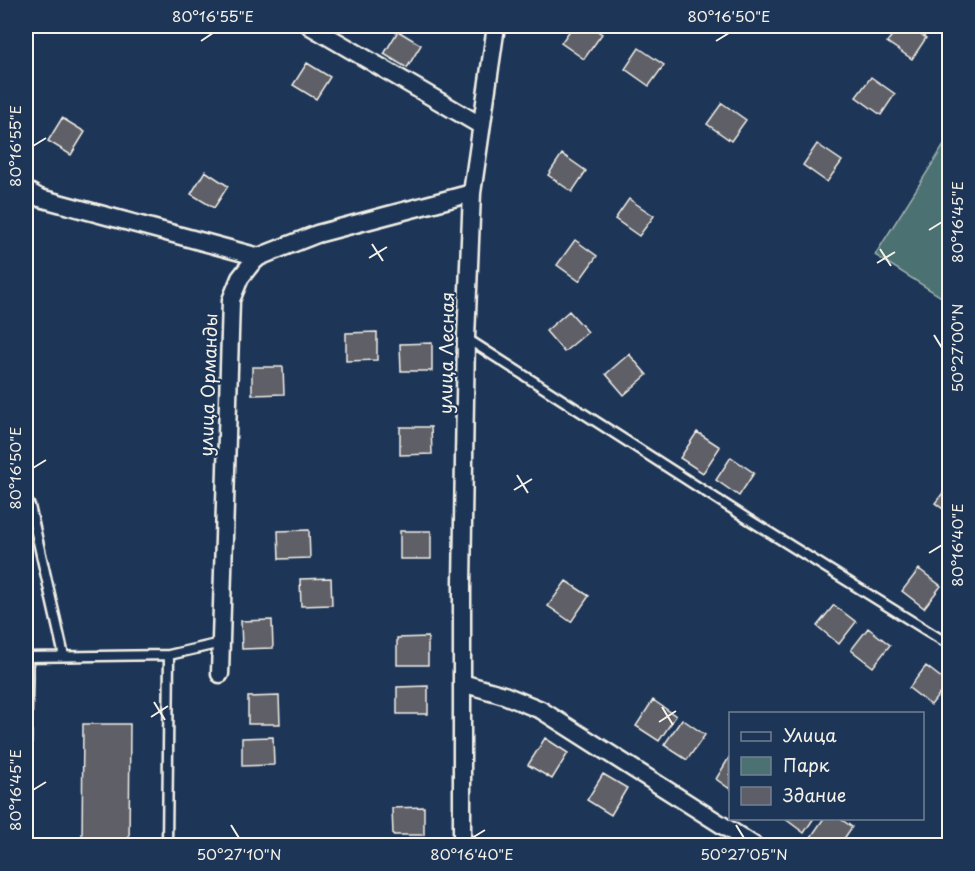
<svg xmlns="http://www.w3.org/2000/svg" width="975" height="871" font-family="'Playpen Sans',sans-serif">
	<rect width="100%" height="100%" fill="#1d3557"/>
	<filter id="ink" filterUnits="userSpaceOnUse"><feTurbulence type="fractalNoise" baseFrequency=".0167" numOctaves="2"/><feDisplacementMap in="SourceGraphic" scale="12" xChannelSelector="R" yChannelSelector="G"/><feConvolveMatrix kernelMatrix="1 2 1 2 8 2 1 2 1" color-interpolation-filters="sRGB"/></filter>
	<g filter="url(#ink)">
		<!-- green -->
		<path fill="#4c7173" stroke="#a0b1ae" stroke-width="1.5" d="M949,137V302L875,255Z"/>
		<!-- building -->
		<path fill="#5e5e68" stroke="#f4f1e8" stroke-width="1.5" d="M573,26H590L602,34L584,59L561,43Z
			M899,26H909L926,38L912,59L887,42Z
			M398,31L421,45L407,68L384,54Z
			M639,48L664,65L649,86L625,69Z
			M307,63L330,77L316,99L293,85Z
			M871,77L895,94L881,115L856,97Z
			M722,103L746,120L731,141L707,124Z
			M62,118L85,132L71,155L48,141Z
			M817,144L842,161L827,182L803,165Z
			M562,154L586,171L572,192L548,175Z
			M205,171L228,186L214,208L191,194Z
			M629,199L654,216L639,236L615,219Z
			M575,240L597,256L579,281L557,265Z
			M569,311L588,332L564,352L546,331Z
			M377,332V360L346,361V333Z
			M432,343V371H401L400,344Z
			M629,354L647,375L624,395L606,374Z
			M252,367H283L284,394L252,395Z
			M400,427H431L432,454L400,455Z
			M697,432L720,447L703,473L680,458Z
			M731,457L754,473L739,496L716,480Z
			M950,484V514L935,503Z
			M309,530L310,558L279,559L278,531Z
			M400,531H431V559H400Z
			M919,569L941,586L924,608L902,591Z
			M331,578L332,605L301,606L300,579Z
			M566,581L589,596L571,622L548,606Z
			M834,605L856,622L839,644L817,626Z
			M272,620L273,648L242,649L241,621Z
			M868,628L890,645L873,667L851,650Z
			M428,637V665H397V638Z
			M926,666L948,683L931,705L909,688Z
			M428,686V714H397V687Z
			M279,696L280,724H248V697Z
			M653,700L676,716L659,741L636,726Z
			M682,719L705,735L687,760L664,745Z
			M83,724H130L129,846H82Z
			M273,737L274,765L242,766V738Z
			M545,738L568,753L552,779L528,765Z
			M730,756V789L716,779Z
			M603,774L627,788L611,815L587,800Z
			M424,807V835H393L392,808Z
			M784,818H814L804,833Z
			M824,818H839L852,827L839,846H823L811,837Z"/>
		<g fill="none" stroke-linecap="round" stroke-linejoin="round">
			<defs>
				<path id="service" d="M466,338L751,521L950,645
					M26,499L30,506L64,656
					M26,657L169,655L221,643
					M26,750L28,656
					M167,846L169,655"/>
				<path id="minor" d="M310,26L480,125
					M26,190L40,198L259,257
					M220,674L231,300L240,278L251,264L259,257L271,252L317,234L472,193
					M462,683L504,695L541,710L755,846
					M462,846V584L466,338L472,193L496,26"/>
			</defs>
			<!-- service casing -->
			<use href="#service" stroke="#f4f1e8" stroke-width="13"/>
			<!-- minor casing -->
			<use href="#minor" stroke="#f4f1e8" stroke-width="21"/>
			<!-- service -->
			<use href="#service" stroke="#1d3557" stroke-width="8"/>
			<!-- minor -->
			<use href="#minor" stroke="#1d3557" stroke-width="16"/>
		</g>
	</g>
	<!-- ticks -->
	<path fill="none" stroke="#f4f1e8" stroke-width="2" d="M201,41L213,33M716,41L729,33M33,146L46,138M929,230L942,222M372,244L383,261M880,249L891,266M369,258L387,247M877,263L895,252M934,335L942,348M33,468L46,460M517,475L528,493M514,490L532,479M929,553L942,545M154,702L165,720M662,707L673,725M151,717L168,706M659,722L676,711M33,790L46,782M231,825L239,838M736,825L744,838M472,838L485,830"/>
	<g text-anchor="middle" stroke-width="4.5" stroke-linejoin="round" paint-order="stroke">
		<!-- street labels -->
		<g font-size="18" fill="#f4f1e8" stroke="#1d3557">
			<text transform="translate(447 353) rotate(-89)" y="6">улица Лесная</text>
			<text transform="translate(209 385) rotate(-88)" y="6">улица Орманды</text>
		</g>
	</g>
	<!-- margin -->
	<rect width="975" height="871" fill="none" stroke="#1d3557" stroke-width="66"/>
	<!-- legend -->
	<rect x="729" y="712" width="195" height="108" fill="#1d3557" stroke="#738091" stroke-width="1.5"/>
	<rect x="741" y="732" width="30" height="9" fill="#1d3557" stroke="#738091" stroke-width="1.5"/>
	<text x="783" y="742" font-size="18" fill="#f4f1e8">Улица</text>
	<rect x="741" y="757" width="30" height="18" fill="#4c7173" stroke="#738091" stroke-width="1.5"/>
	<text x="783" y="772" font-size="18" fill="#f4f1e8">Парк</text>
	<rect x="741" y="787" width="30" height="18" fill="#5e5e68" stroke="#738091" stroke-width="1.5"/>
	<text x="783" y="802" font-size="18" fill="#f4f1e8">Здание</text>
	<rect x="33" y="33" width="909" height="805" fill="none" stroke="#f4f1e8" stroke-width="2"/>
	<g font-size="15" text-anchor="middle" fill="#f4f1e8">
		<text x="213" y="22">80°16'55"E</text>
		<text x="729" y="22">80°16'50"E</text>
		<text transform="translate(16 146) rotate(-90)" y="5">80°16'55"E</text>
		<text transform="translate(958 222) rotate(-90)" y="5">80°16'45"E</text>
		<text transform="translate(958 348) rotate(-90)" y="5">50°27'00"N</text>
		<text transform="translate(16 468) rotate(-90)" y="5">80°16'50"E</text>
		<text transform="translate(958 545) rotate(-90)" y="5">80°16'40"E</text>
		<text transform="translate(16 790) rotate(-90)" y="5">80°16'45"E</text>
		<text x="239" y="860">50°27'10"N</text>
		<text x="472" y="860">80°16'40"E</text>
		<text x="744" y="860">50°27'05"N</text>
	</g>
</svg>
